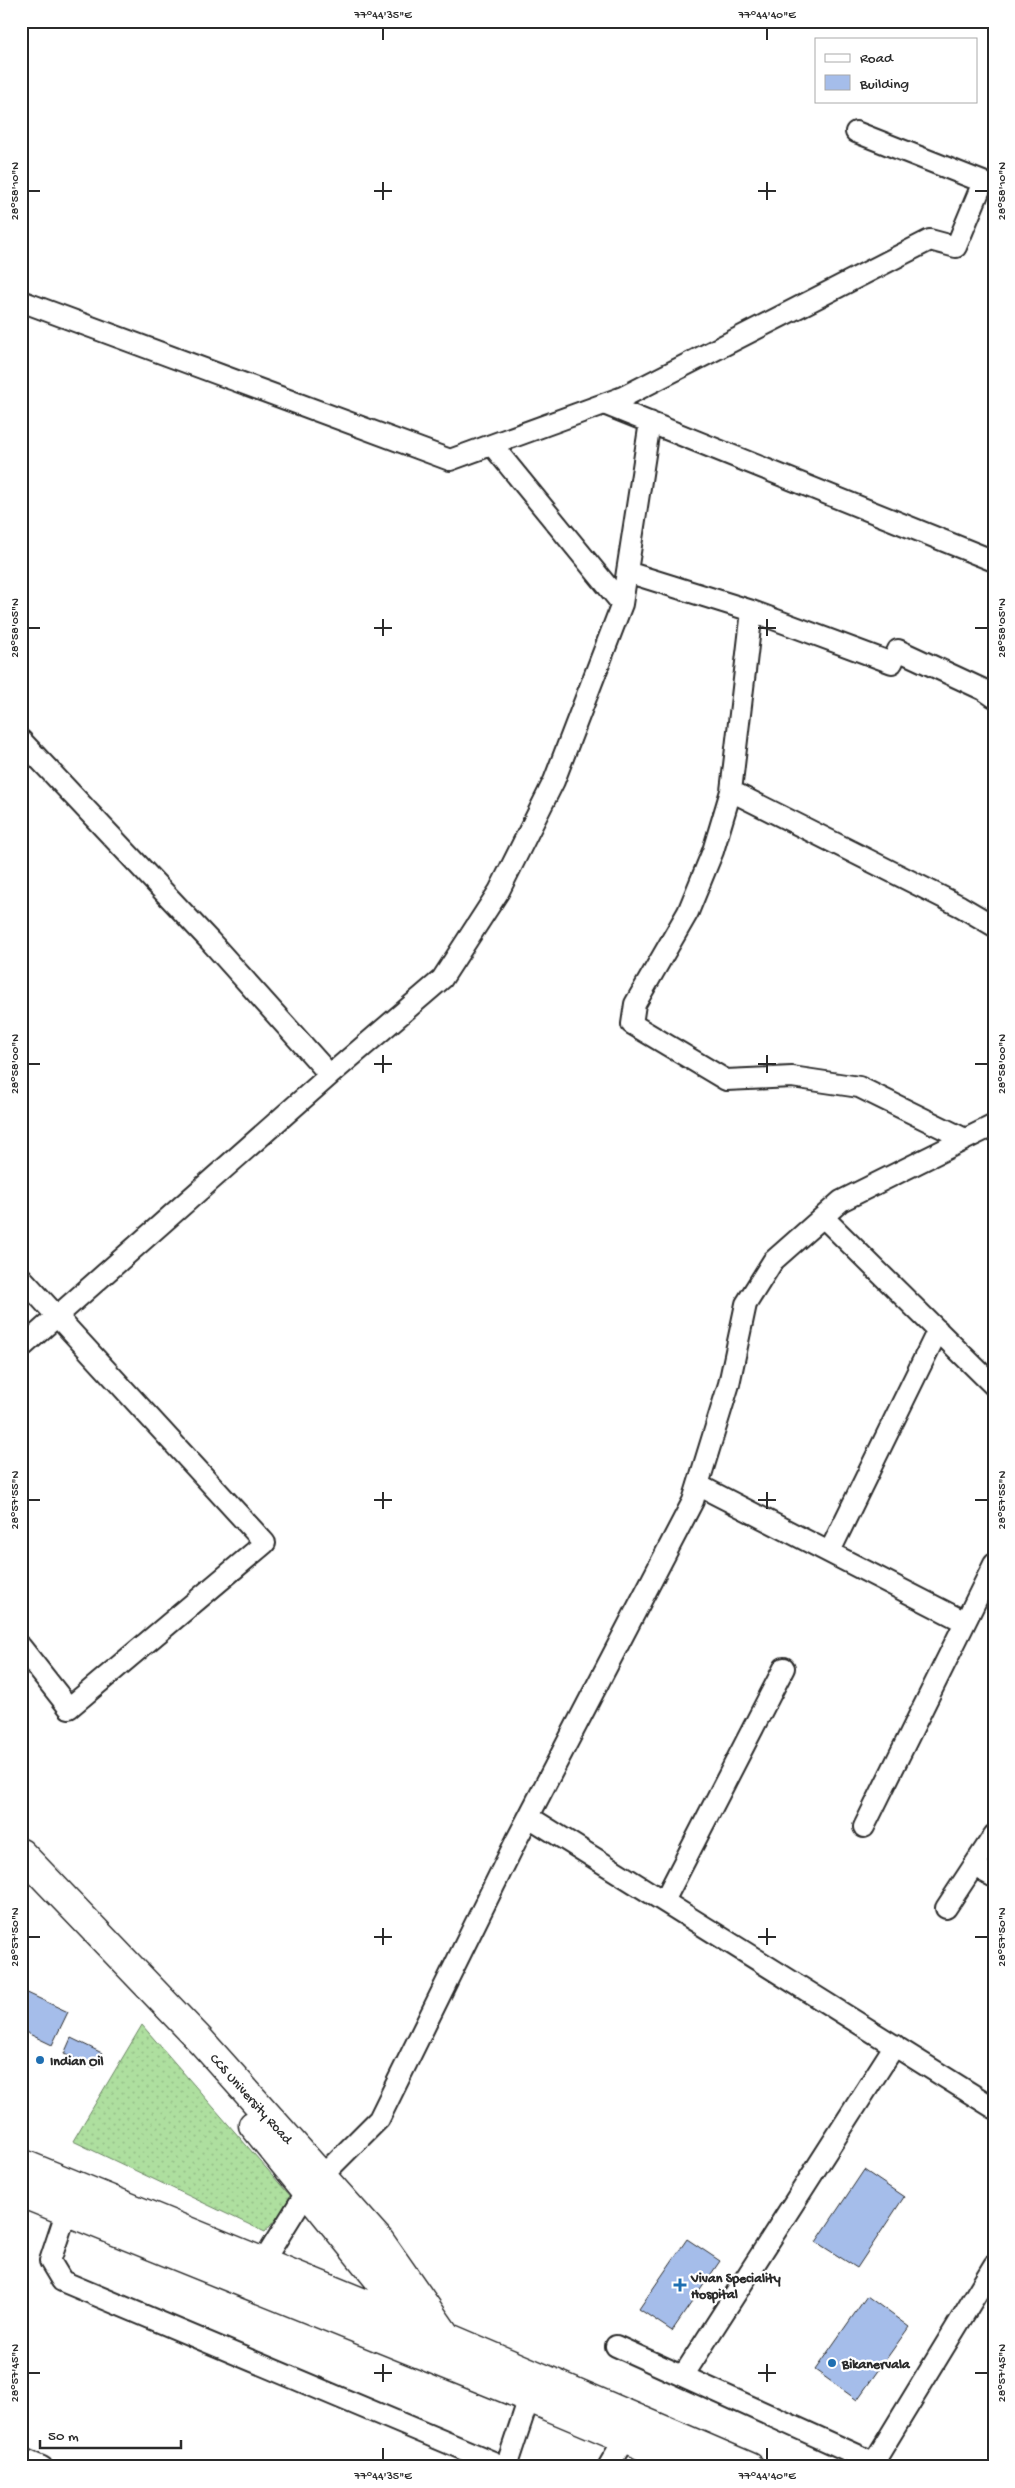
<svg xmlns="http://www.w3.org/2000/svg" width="1015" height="2488" font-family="'Gochi Hand',sans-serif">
	<defs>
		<pattern id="grass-dots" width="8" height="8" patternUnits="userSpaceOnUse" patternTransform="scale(1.25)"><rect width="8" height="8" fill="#aedf9f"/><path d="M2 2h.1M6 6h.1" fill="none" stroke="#96c089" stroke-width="1.8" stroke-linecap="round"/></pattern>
	</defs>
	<rect width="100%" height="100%" fill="#fff"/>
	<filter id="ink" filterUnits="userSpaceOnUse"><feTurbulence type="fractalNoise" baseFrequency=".02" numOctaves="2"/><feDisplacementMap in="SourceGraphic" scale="10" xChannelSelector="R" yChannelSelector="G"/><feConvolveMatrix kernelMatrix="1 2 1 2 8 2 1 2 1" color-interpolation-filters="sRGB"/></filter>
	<g filter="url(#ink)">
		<!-- grass -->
		<path fill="url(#grass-dots)" stroke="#6c8565" d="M142,2025L293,2199L265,2232L73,2141Z"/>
		<!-- building -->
		<path fill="#a5bdea" stroke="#2b2b2b" d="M21,1990L68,2012L52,2045L21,2030Z
			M71,2038L102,2053L95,2068L64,2054Z
			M864,2170L904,2197L857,2268L816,2242Z
			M687,2239L720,2261L672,2331L639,2309Z
			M867,2296L909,2327L857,2400L815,2370Z"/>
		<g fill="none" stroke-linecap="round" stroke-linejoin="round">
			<defs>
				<path id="street" d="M21,301L450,460L623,397L930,240L956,247L983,182L856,132
					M604,404L994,561
					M492,445L622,604
					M627,572L752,611L892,663L898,650L984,690L994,697
					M752,611L731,791L713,851L688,912L635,1004L632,1024L726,1080L792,1077L859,1087L965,1139
					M21,740L210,941L330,1075L442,979L499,891L554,781L622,604L650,422
					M731,791L960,906L994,926
					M823,1217L994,1386
					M21,1277L265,1543L69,1708L21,1647
					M21,1348L330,1075
					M698,1485L965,1622
					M830,1551L938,1330
					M529,1817L994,2108
					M864,1827L994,1564
					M974,1866L994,1877
					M664,1901L784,1668
					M946,1908L994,1835
					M66,2213L50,2261L62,2281L505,2467
					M263,2262L307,2191L379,2119L517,1839L693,1501L729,1384L746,1304L773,1261L841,1201L994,1125
					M616,2346L873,2462
					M683,2376L895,2045
					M21,2458L42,2467
					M506,2467L529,2398
					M608,2467L625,2438
					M871,2467L994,2265"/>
				<path id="highway" d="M21,1853L202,2042L380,2241L447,2337
					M253,2125L413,2322
					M21,2163L447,2337L750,2467
					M21,2193L529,2398L693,2467"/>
			</defs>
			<!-- street casing -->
			<use href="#street" stroke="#2b2b2b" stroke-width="24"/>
			<!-- highway casing -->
			<use href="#highway" stroke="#2b2b2b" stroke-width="31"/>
			<!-- street -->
			<use href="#street" stroke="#fff" stroke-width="20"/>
			<!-- highway -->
			<use href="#highway" stroke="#fff" stroke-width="28"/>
		</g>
	</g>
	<!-- ticks -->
	<path fill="none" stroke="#2b2b2b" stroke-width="2" d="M383,28V40M767,28V40M383,182V200M767,182V200M28,191H40M374,191H392M758,191H776M975,191H988M383,619V636M767,619V636M28,628H40M374,628H392M758,628H776M975,628H988M383,1055V1073M767,1055V1073M28,1064H40M374,1064H392M758,1064H776M975,1064H988M383,1492V1509M767,1492V1509M28,1500H40M374,1500H392M758,1500H776M975,1500H988M383,1928V1945M767,1928V1945M28,1937H40M374,1937H392M758,1937H776M975,1937H988M383,2364V2382M767,2364V2382M28,2373H40M374,2373H392M758,2373H776M975,2373H988M383,2448V2460M767,2448V2460"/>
	<!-- markers -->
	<g fill="#1f6fb2" stroke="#fff" stroke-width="2">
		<circle cx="40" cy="2060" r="5"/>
		<path d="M677.5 2277.5h5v5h5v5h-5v5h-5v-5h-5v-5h5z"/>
		<circle cx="832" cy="2363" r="5"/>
	</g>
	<g text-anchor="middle" stroke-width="4.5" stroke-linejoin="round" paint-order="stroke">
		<!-- poi labels -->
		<g font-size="14" font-weight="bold" fill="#2b2b2b" stroke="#fff" text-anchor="start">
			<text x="50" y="2065">Indian Oil</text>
			<text x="691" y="2282">Vivan Speciality<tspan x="691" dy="16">Hospital</tspan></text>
			<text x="842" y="2368">Bikanervala</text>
		</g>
		<!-- street labels -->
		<g font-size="14" fill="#2b2b2b" stroke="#fff">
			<text transform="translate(252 2098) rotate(48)" y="5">CCS University Road</text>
		</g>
	</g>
	<!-- margin -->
	<rect width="1015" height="2488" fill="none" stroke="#fff" stroke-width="55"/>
	<!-- legend -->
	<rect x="815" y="38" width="162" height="65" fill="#ffffff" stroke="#aaaaaa"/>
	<rect x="825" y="54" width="25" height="8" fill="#ffffff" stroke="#aaaaaa"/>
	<text x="860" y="62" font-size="15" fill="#2b2b2b">Road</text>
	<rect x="825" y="75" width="25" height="15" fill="#a5bdea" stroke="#aaaaaa"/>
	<text x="860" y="88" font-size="15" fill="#2b2b2b">Building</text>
	<!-- scale -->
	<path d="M40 2440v8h141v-8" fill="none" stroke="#2b2b2b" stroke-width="2.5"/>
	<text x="48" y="2440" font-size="15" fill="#2b2b2b" stroke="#ffffff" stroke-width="4" paint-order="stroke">50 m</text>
	<rect x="28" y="28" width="960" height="2432" fill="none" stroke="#2b2b2b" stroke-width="2"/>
	<g font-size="12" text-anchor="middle" fill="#2b2b2b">
		<text x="383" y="18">77°44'35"E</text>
		<text x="767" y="18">77°44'40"E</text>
		<text transform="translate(14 191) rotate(-90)" y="4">28°58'10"N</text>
		<text transform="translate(1001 191) rotate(-90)" y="4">28°58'10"N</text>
		<text transform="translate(14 628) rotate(-90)" y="4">28°58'05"N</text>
		<text transform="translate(1001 628) rotate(-90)" y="4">28°58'05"N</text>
		<text transform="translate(14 1064) rotate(-90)" y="4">28°58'00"N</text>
		<text transform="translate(1001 1064) rotate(-90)" y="4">28°58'00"N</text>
		<text transform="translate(14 1500) rotate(-90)" y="4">28°57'55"N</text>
		<text transform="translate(1001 1500) rotate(-90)" y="4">28°57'55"N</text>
		<text transform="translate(14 1937) rotate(-90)" y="4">28°57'50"N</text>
		<text transform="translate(1001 1937) rotate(-90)" y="4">28°57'50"N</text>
		<text transform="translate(14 2373) rotate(-90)" y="4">28°57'45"N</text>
		<text transform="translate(1001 2373) rotate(-90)" y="4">28°57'45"N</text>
		<text x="383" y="2479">77°44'35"E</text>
		<text x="767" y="2479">77°44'40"E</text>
	</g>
</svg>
